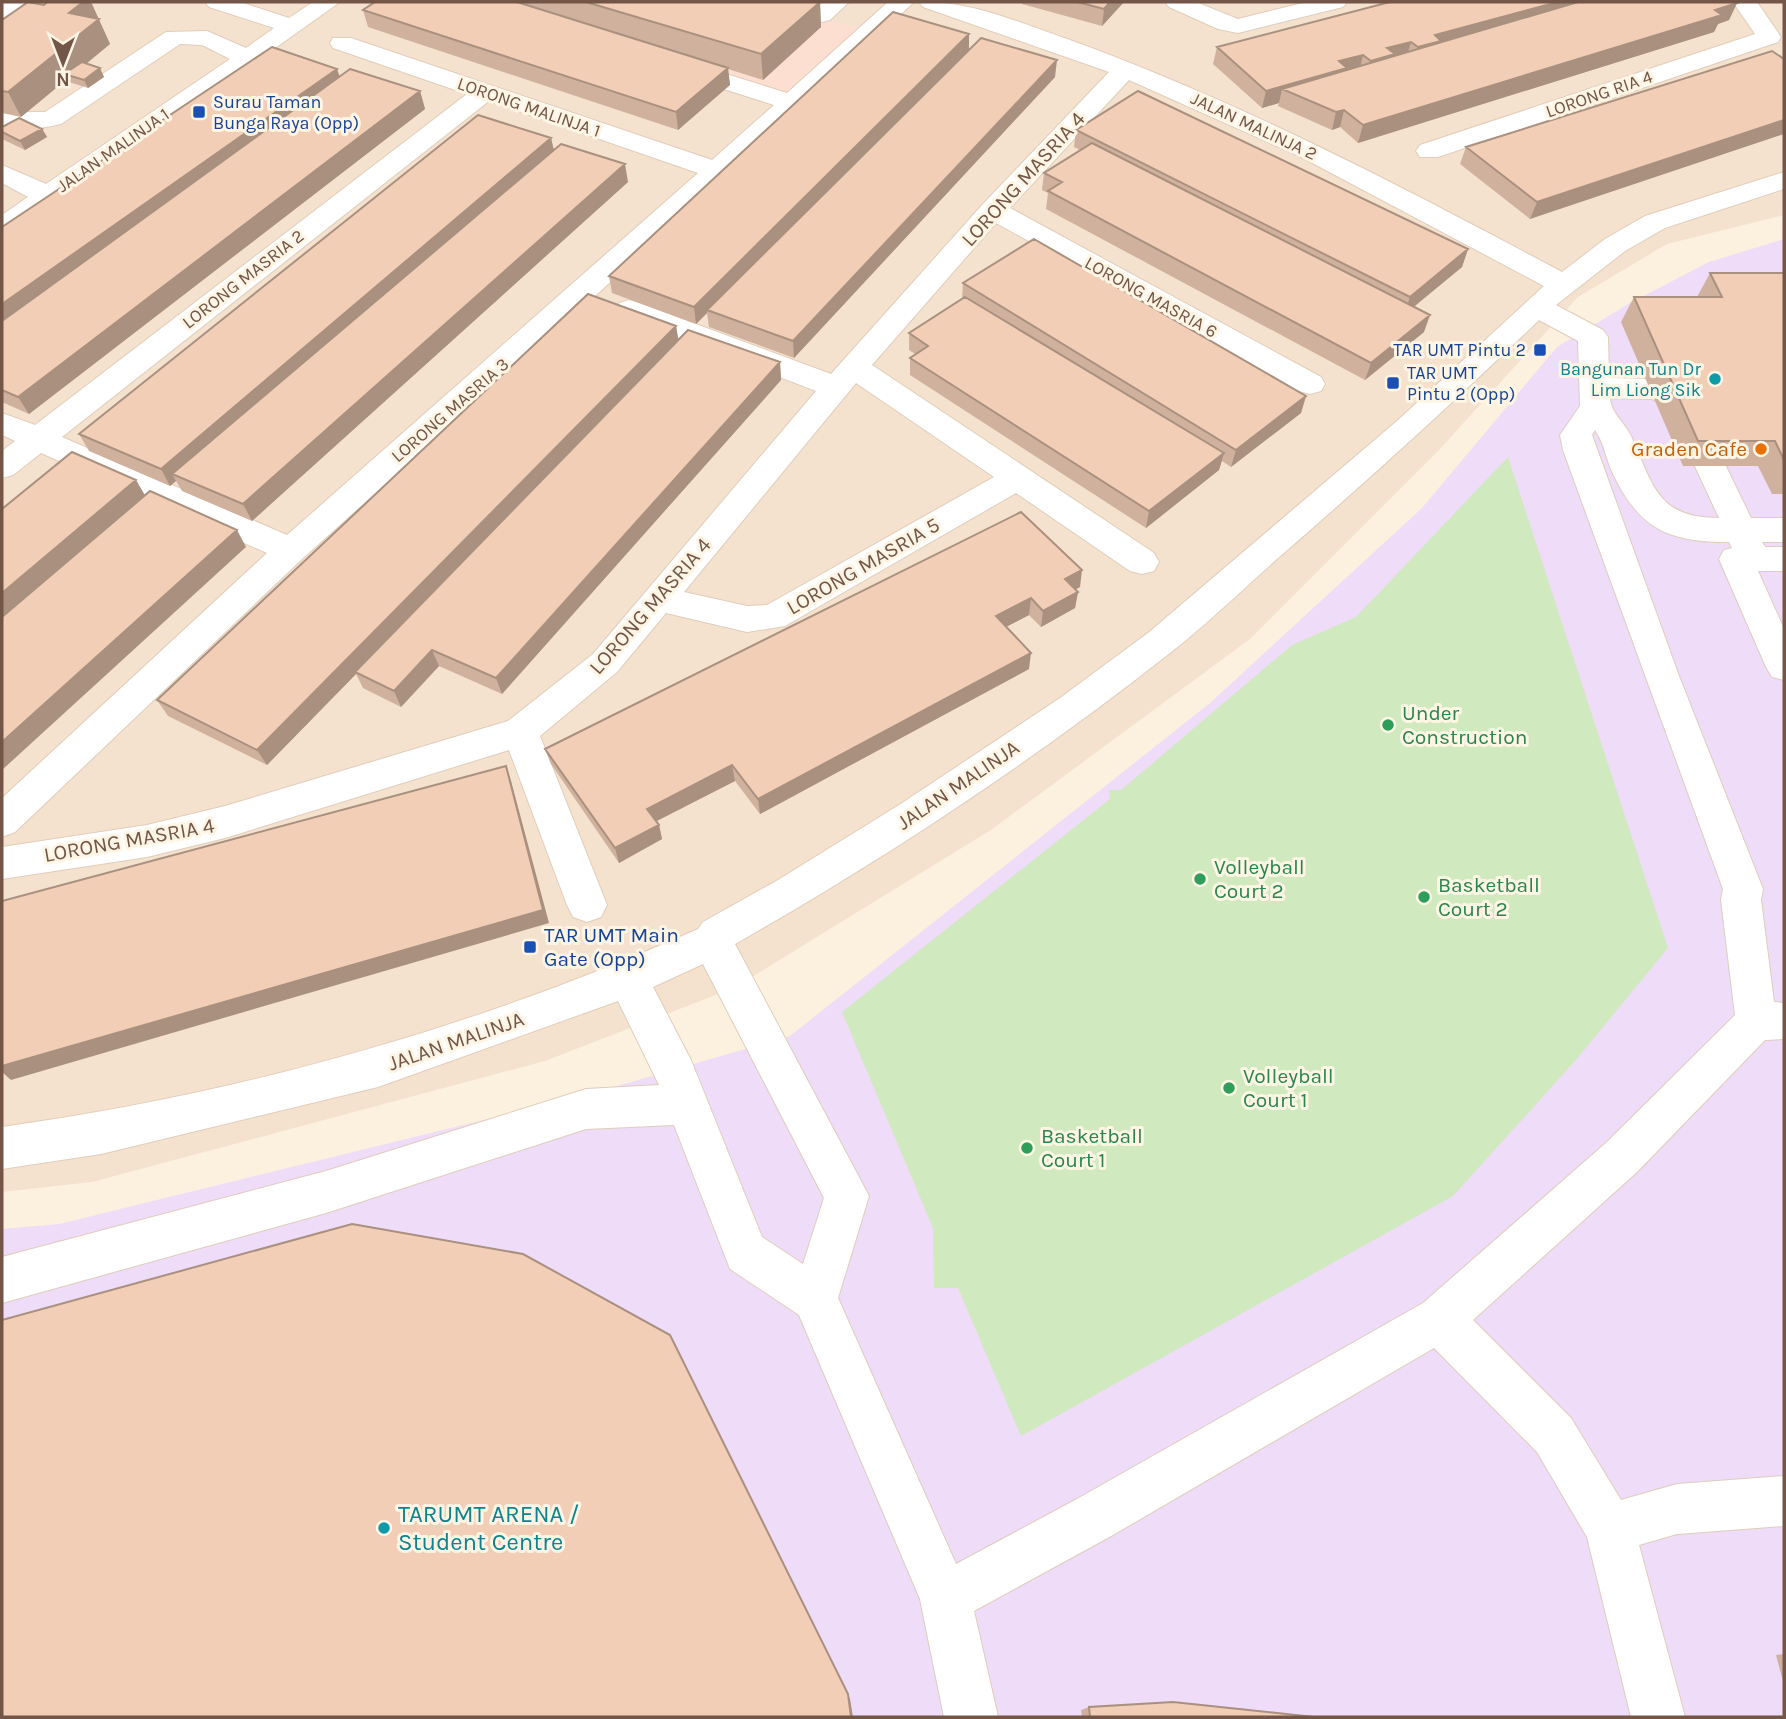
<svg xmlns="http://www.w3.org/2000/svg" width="1786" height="1719" font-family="Karla,sans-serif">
	<rect width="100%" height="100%" fill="#fcf1df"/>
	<!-- residential -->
	<path fill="#f4e2ce" d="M2,2H1784V215L1667,244L1578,297L1439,450L1250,639L991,830L734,988L545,1061L92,1182L2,1192Z"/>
	<!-- commercial -->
	<path fill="#fddfd2" d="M487,2H767L858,28L787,95Z"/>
	<!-- education -->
	<path fill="#eedcf8" d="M1784,239V1717H2V1229L59,1224L590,1094L790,1036L1210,703L1422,508L1557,347L1630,303L1709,262Z"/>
	<!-- green -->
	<path fill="#d0e9be" d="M1508,457L1668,948L1575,1061L1453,1196L1021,1436L958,1288H934L933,1228L842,1012L1110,799L1109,790H1121L1292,645L1356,617Z"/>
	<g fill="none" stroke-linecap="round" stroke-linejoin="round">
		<defs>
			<path id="minor" d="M2,2H33L29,7L2,18Z
				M205,2H240L289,18L313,2H340L58,202L12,233L2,235V215L28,197L2,183V165L46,184L230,59L202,45L180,44L61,124C41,129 22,130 2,128V112H45L166,32L207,31L246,48L274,28L209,7Z
				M765,2H802L818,6L823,2H849L830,20L822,22L769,7Z
				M888,2H914L593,298L303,558L15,832L2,837V798L267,553L41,453L13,475L2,478V451L15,441L2,435V413L35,425L467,94L333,48L330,43L333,38H351L712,160L774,105L670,72L667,67L670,62H688L787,93ZM489,101L698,173L287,535L62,437Z
				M919,2C970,0 1020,23 1067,39C1239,101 1401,186 1562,272L1605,239L1645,216L1784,172V189L1665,228L1625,251L1556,305L1603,330L1608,337L1609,378L1656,379L1690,392L1751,518H1784V542H1762L1765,547H1784V571H1758L1784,629V680L1772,677L1766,667L1719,559L1724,550L1732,548L1729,542C1671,542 1641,531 1614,476C1606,461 1605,444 1595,430L1592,435L1679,676L1763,889L1761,900L1774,1002L1784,1003V1039L1765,1040L1637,1172L1473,1320L1571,1418L1621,1500L1677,1484L1784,1476V1526L1677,1534L1639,1545L1685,1717H1631L1587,1537L1537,1452L1434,1348L1113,1535L974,1611L998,1717H944L920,1599L799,1315L730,1269L674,1125L586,1129L326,1213L2,1303V1257L326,1171L586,1089L659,1085L618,1001L378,1087L101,1154L2,1169V1127C241,1094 477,1027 698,929L703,922L778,880L899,805L1060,698L1148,633L1397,421L1544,286L1301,157L1129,80L1010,208L1321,377L1325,384L1321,391L1310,394L1299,391L996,223L872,365L1154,553L1159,562L1154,571L1142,574L1130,571L1016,493L785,626L747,632L666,613L617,672L540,736L607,905L601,917L587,922L573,917L567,905L509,750L225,838L147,857L2,879V847L147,825L225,806L508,721L593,654L816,391L619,315L615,309L619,303L629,300L639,303L831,374L983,204L1109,72L923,7ZM1539,320L1578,341L1580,406L1560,435L1563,450L1723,889L1721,900L1735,1015L1607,1142L1423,1303L1077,1499L956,1564L838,1298L869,1196L735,944C886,858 1033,761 1170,653C1207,624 1242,590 1277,559C1367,481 1454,402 1539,320ZM856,383L994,477L767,605L747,606L684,592ZM1610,398L1652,399L1667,406L1719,518C1656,518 1653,484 1631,436C1625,423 1611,413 1610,398ZM703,964L824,1198L803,1264L762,1237L691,1060L653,987Z
				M1165,2H1196L1238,19L1307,2H1347L1343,7L1238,33L1218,29L1169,7Z
				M1733,2H1757L1781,37L1778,42L1438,157H1420L1416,151L1420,145L1755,34Z"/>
		</defs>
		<!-- minor casing -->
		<use href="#minor" stroke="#e0cdbb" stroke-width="2"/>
		<!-- minor -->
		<use href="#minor" fill="#fff" fill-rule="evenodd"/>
	</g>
	<!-- wall -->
	<path fill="#d0b19d" d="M47,2H91L110,44L86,64L104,77L88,88L69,82L67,79L21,117L2,113V20L44,5Z
		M375,2H820L821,27L763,80L728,69L730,85L678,130L368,27L363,10Z
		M1022,2H1124L1102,26L1022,4Z
		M1737,3L1729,20L1718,24L1714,32L1358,143L1340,127L1332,130L1278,106L1279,103L1262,108L1213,64L1217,47Z
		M969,34V51L1055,77L794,358L709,327L707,313L696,324L612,293L609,276Z
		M1772,51L1530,219L1460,164L1466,147Z
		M340,77L420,91L425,109L29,414L2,402V227Z
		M2,127L42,129L47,137L25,150L2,139Z
		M1076,130L1468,249L1462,267L1414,306L1424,332L1365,380L1046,209L1048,193L1042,190L1044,173L1080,150L1074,147Z
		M551,138L554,150L628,182L252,521L182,491L176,481L170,486L89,451L79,434Z
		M1710,273H1784V494H1772L1758,466H1683L1621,322L1634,297H1697Z
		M963,283L1306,396L1301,413L1231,467L1222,461L1219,470L1146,528L910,375V358L915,354L909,350V333L962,299Z
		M676,326L678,340L780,362L781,380L502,694L439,666L401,707L363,688L356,674L267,765L168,716L157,700Z
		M1021,512L1080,587L1075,589L1078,592L1075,608L1041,627L1029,615L1006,627L1029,669L760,814L735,781L656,821L659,825L662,839L619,863L551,764L545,749Z
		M1784,1654V1685L1776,1655Z
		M1089,1707L1314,1717H1082L1081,1710Z"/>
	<!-- shaded-wall -->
	<path fill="#a9907f" d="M83,2H91L110,44L71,76L64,74L67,79L21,117L8,92L69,13Z
		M820,2L821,27L763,80L761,54Z
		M1110,2H1124L1102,26L1104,9Z
		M1558,2H1614L1413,64L1418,47L1435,35Z
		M1737,3L1729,20L1718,24L1714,32L1358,143L1363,125Z
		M969,34V51L707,310V313L696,324L694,307Z
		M1411,42L1406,59L1366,78L1371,61L1387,48Z
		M1363,55L1359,72L1282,89L1279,103L1262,108L1266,91L1339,61Z
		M1057,60L1055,77L794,358L793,341Z
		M100,68L104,77L88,88L84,80Z
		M728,68L730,85L678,130L676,112Z
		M337,69L343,86L2,329V304Z
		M420,91L425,109L29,414L18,397Z
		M1344,110L1340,127L1332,130L1336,112Z
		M1784,120V134L1530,219L1537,202Z
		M42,129L47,137L25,150L20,141Z
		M551,138L555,156L172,474L176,481L170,486L161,469Z
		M625,164L628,182L252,521L243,504Z
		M1468,249L1462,267L1404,315L1410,297Z
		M1430,315L1424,332L1365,380L1371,363Z
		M676,326L679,343L355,672L356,674L267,765L257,750Z
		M780,362L781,380L502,694L496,678Z
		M1306,396L1301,413L1231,467L1236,450Z
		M1224,453L1219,470L1146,528L1149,511Z
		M136,480L146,497L2,619V593Z
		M237,530L246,547L2,770V742Z
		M1082,570L1080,587L1063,596L1065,579Z
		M1078,592L1075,608L1041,627L1043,611Z
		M1031,598L1029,615L994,633L996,616Z
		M432,650L439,666L401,707L394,691Z
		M1031,653L1029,669L760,814L758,799Z
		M732,765L735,781L651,824L647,809Z
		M506,766L511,781L549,923L11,1080L2,1072V1066Z
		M659,825L662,839L619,863L615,848Z
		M848,1694L850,1699L853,1717H851Z"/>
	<!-- building -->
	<path fill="#f2ceb6" stroke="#a9907f" stroke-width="2" d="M28,2L44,5L47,2H83L69,13L99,19L8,92L2,91V20Z
		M375,2H517L728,68L676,112L363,10Z
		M586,2H820L761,54Z
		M1077,2H1110L1104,9Z
		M1390,2H1558L1435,35L1441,41L1418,47L1411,42L1387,48L1395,54L1371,61L1363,55L1339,61L1347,68L1266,91L1217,47Z
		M1578,2H1735L1737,3L1715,10L1722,15L1363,125L1344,110L1336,112L1282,89Z
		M893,12L969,34L694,307L609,276Z
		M981,38L1057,60L793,341L707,310Z
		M272,47L337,69L2,304V227Z
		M1772,51L1784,59V120L1537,202L1466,147Z
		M82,62L100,68L84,80L64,74Z
		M350,69L420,91L18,397L2,390V321Z
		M1138,91L1468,249L1410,297L1076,130Z
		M478,115L551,138L161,469L79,434Z
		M19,118L42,129L20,141L2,132V127Z
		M1092,143L1430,315L1371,363L1048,191L1062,182L1044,173Z
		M561,144L625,164L243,504L172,474Z
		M1034,239L1306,396L1236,450L963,283Z
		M1710,273H1784V460L1775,441H1698L1634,297H1722Z
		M588,294L676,326L257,750L157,700Z
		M965,297L1224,453L1149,511L910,358L928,346L909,333Z
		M688,330L780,362L496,678L432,650L394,691L355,672Z
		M72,452L136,480L2,593V509Z
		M150,491L237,530L2,742V617Z
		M1021,512L1082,570L1065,579L1078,592L1043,611L1031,598L996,616L1031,653L758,799L732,765L647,809L659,825L615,848L545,749Z
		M506,766L543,910L2,1066V901Z
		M352,1224L523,1254L670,1335L848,1694L851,1717H2V1320Z
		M1173,1702L1314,1717H1090L1089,1707Z"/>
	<!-- markers -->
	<g fill="#1a4fb4" stroke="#fff5e5" stroke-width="2.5">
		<rect x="192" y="105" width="14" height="14" rx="3.5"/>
		<rect x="1533" y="343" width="14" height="14" rx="3.5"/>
		<rect x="1386" y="376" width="14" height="14" rx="3.5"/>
		<rect x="523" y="940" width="14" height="14" rx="3.5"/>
	</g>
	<g fill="#0f9aa8" stroke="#fff5e5" stroke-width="2.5">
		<circle cx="1715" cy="379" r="7"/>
		<circle cx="384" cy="1528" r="7"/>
	</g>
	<circle fill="#e8710a" stroke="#fff5e5" stroke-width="2.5" cx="1761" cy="449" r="7"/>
	<g fill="#2e9e5b" stroke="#fff5e5" stroke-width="2.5">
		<circle cx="1388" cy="725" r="7"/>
		<circle cx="1200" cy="879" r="7"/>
		<circle cx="1424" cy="897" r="7"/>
		<circle cx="1229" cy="1088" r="7"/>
		<circle cx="1027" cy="1148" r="7"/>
	</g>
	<g text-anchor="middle" stroke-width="6" stroke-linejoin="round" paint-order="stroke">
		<!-- far-street labels -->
		<g font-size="18" fill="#735647" stroke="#fff5e5">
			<text transform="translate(1599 94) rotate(-19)" y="6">LORONG RIA 4</text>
			<text transform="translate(529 107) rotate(19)" y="6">LORONG MALINJA 1</text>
			<text transform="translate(1254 126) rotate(25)" y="6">JALAN MALINJA 2</text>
			<text transform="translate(113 150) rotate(-35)" y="6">JALAN MALINJA 1</text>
			<text transform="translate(243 279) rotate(-38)" y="6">LORONG MASRIA 2</text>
			<text transform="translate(1151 297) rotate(29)" y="6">LORONG MASRIA 6</text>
			<text transform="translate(450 410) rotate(-41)" y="6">LORONG MASRIA 3</text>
		</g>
		<!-- far-transit labels -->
		<g font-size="18" fill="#164399" stroke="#fff5e5" text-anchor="start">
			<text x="213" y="108">Surau Taman<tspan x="213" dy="21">Bunga Raya (Opp)</tspan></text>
			<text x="1526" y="356" text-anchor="end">TAR UMT Pintu 2</text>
			<text x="1407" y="379">TAR UMT<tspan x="1407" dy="21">Pintu 2 (Opp)</tspan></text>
		</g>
		<!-- far-culture labels -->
		<g font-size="18" fill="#0d838f" stroke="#fff5e5" text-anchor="end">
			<text x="1701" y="375">Bangunan Tun Dr<tspan x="1701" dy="21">Lim Liong Sik</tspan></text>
		</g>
		<!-- street labels -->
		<g font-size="21" fill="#735647" stroke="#fff5e5">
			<text transform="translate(1023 179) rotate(-48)" y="7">LORONG MASRIA 4</text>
			<text transform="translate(863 566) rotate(-30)" y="7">LORONG MASRIA 5</text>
			<text transform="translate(650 606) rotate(-49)" y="7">LORONG MASRIA 4</text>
			<text transform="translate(958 785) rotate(-34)" y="7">JALAN MALINJA</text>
			<text transform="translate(129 840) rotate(-10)" y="7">LORONG MASRIA 4</text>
			<text transform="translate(456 1041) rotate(-19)" y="7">JALAN MALINJA</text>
		</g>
		<!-- food labels -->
		<g font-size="21" fill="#c56008" stroke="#fff5e5" text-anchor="end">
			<text x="1747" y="456">Graden Cafe</text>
		</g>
		<!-- leisure labels -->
		<g font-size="21" fill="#27864d" stroke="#fff5e5" text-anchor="start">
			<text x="1402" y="720">Under<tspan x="1402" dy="24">Construction</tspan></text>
			<text x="1214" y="874">Volleyball<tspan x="1214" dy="24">Court 2</tspan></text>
			<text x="1438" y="892">Basketball<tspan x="1438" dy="24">Court 2</tspan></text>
			<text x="1243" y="1083">Volleyball<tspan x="1243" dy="24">Court 1</tspan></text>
			<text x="1041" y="1143">Basketball<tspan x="1041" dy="24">Court 1</tspan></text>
		</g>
		<!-- transit labels -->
		<g font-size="21" fill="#164399" stroke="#fff5e5" text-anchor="start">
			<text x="544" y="942">TAR UMT Main<tspan x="544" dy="24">Gate (Opp)</tspan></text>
		</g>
		<!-- near-culture labels -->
		<g font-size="24" fill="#0d838f" stroke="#fff5e5" text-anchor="start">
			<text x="398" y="1522">TARUMT ARENA /<tspan x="398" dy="28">Student Centre</tspan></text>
		</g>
	</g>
	<!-- border -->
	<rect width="1786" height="1719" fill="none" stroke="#735647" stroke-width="7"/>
	<!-- north arrow -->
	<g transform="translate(63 63) rotate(180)" stroke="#fff5e5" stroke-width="5" paint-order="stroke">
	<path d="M0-5L12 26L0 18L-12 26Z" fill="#735647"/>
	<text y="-10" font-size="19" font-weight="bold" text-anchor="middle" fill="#735647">N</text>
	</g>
</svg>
